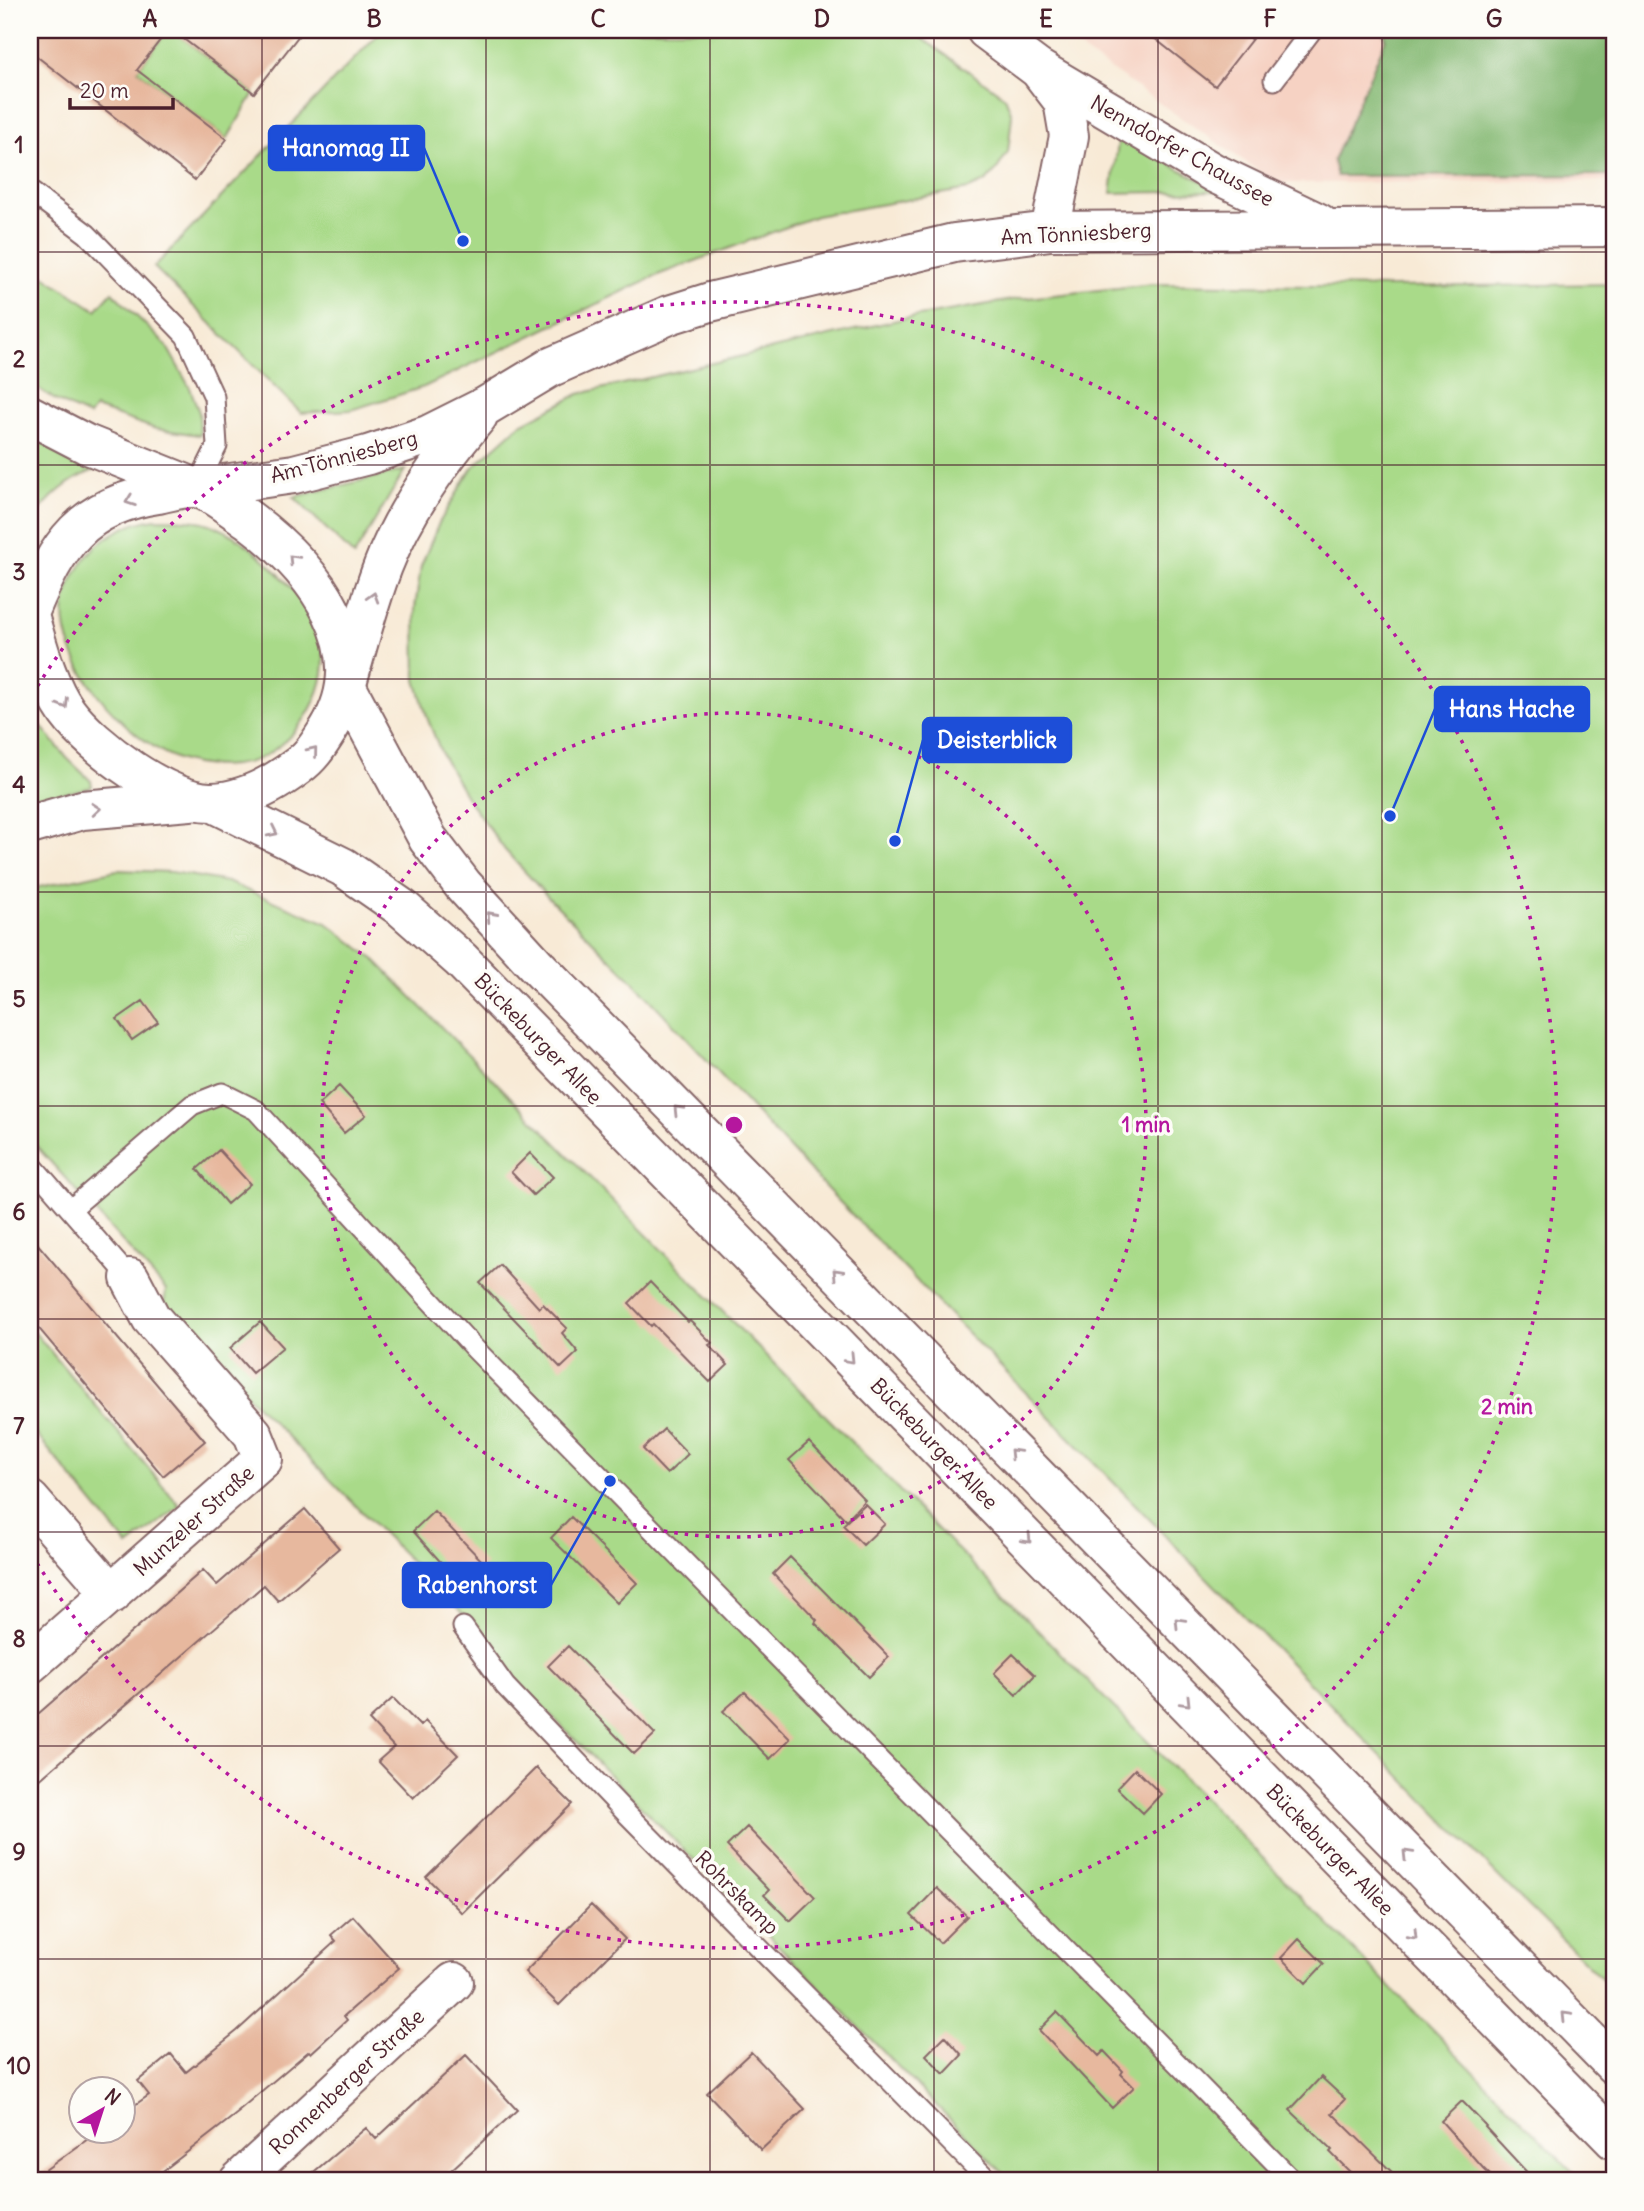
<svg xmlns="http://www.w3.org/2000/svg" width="1644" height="2211" font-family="Delius,sans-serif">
	<rect width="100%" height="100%" fill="#fdfcf7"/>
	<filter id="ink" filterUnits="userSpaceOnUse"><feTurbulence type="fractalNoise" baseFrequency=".0143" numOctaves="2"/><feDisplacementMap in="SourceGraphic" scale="14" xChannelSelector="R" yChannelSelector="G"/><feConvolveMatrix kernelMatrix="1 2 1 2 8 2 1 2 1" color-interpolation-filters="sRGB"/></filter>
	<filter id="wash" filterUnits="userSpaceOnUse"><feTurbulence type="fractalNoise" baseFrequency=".00686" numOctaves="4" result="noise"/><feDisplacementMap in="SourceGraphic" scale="28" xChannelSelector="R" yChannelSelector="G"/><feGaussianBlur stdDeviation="1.57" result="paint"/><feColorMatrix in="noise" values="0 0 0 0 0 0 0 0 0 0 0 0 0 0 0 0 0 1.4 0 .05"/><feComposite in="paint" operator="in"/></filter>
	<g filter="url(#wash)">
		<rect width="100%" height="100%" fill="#f8ead6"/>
		<!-- built -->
		<path fill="#f6d2c3" d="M1053,30H1614V181L1276,183Z"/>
		<!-- green -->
		<path fill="#a9da89" stroke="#7a7c5a" stroke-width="2" d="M168,30H172L254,93L227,139L137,70Z
			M382,30H910L1005,97L1012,115L1008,152L995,172L985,182L969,189L816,216L655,276L424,387L351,410L301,413L154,267Z
			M1119,136L1220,191L1111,193Z
			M30,267L96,310L112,292L166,345L190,388L199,412L200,435L156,429L95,408L89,416L57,401L30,383Z
			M1153,284L1392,287L1614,284V1990L1502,1880L828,1190L631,979L548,897L505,850L467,798L443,757L428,720L416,680L415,608L421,566L439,523L472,468L521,424L579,394L902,319L1018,299Z
			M30,436L95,470C66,480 48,499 30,523Z
			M405,470L354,556L294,497Z
			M155,519C171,519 187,519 203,522C227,528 252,548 269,564C289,584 313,609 321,637C333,684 306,729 268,754C244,769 202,769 175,758C125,737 56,662 65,603C67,588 76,572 84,560C100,537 128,523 155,519Z
			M30,713L67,758L91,781L92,787L30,801Z
			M117,870L172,872L227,882L327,923L376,961L1582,2181H1011L517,1681L500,1652L163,1310L166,1290L30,1139V889Z
			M30,1327L180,1506L128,1546L30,1427Z"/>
		<!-- forest -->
		<path fill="#86ba75" stroke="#686c50" stroke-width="2" d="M1384,30H1614V175L1337,176L1333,161L1386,39Z"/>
		<g id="blocks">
			<!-- building -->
			<path fill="#e7b89e" d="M40,30H168L137,70L227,139L195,180L30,51V43Z
				M172,30H303L254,93Z
				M1144,30H1259L1215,86Z
				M143,1001L158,1022L132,1040L117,1019Z
				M339,1086L366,1115L344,1133L319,1104Z
				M219,1150L250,1184L227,1204L197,1169Z
				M530,1153L553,1177L533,1195L511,1172Z
				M30,1235L205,1441L163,1476L30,1318Z
				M500,1265L539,1308L543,1304L567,1328L562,1333L578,1352L561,1368L480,1283Z
				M650,1282L688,1322L690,1321L712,1343L709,1345L728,1365L710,1382L653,1324L651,1326L629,1303Z
				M260,1322L283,1347L252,1373L230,1348Z
				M664,1429L688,1454L667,1474L643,1449Z
				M809,1442L865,1500L846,1520L789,1460Z
				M865,1504L885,1524L863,1545L843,1525Z
				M305,1509L339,1548L278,1601L264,1585L30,1788V1721L203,1570L217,1585Z
				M434,1511L486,1565L463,1587L413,1531Z
				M571,1517L637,1583L617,1603L551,1538Z
				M790,1557L889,1657L869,1677L815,1623L817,1620L773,1574Z
				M568,1646L655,1734L634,1754L548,1666Z
				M1013,1654L1035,1675L1016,1695L994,1673Z
				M745,1692L790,1739L770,1759L723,1711Z
				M393,1698L420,1726L425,1721L458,1755L413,1798L378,1761L394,1747L369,1720Z
				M536,1768L572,1804L462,1913L426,1877Z
				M1135,1769L1161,1794L1143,1813L1117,1788Z
				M747,1827L815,1897L790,1921L764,1895L769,1890L727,1846Z
				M937,1888L967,1916L940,1943L911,1915Z
				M591,1905L625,1939L559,2005L525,1972Z
				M353,1916L399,1968L344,2016L347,2020L311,2053L309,2051L238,2111L239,2112L150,2181H30L99,2131H122V2114L149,2095L138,2081L171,2054L186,2072L237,2031L336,1941L331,1935Z
				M1299,1939L1324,1964L1306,1983L1281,1958Z
				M1057,2012L1099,2056L1104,2051L1123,2071L1121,2074L1134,2087L1112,2108L1039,2030Z
				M945,2036L962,2055L944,2074L926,2055Z
				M751,2052L805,2109L761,2150L707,2093Z
				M466,2055L517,2110L439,2181H303L366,2128L376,2139Z
				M1321,2077L1345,2099L1332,2113L1401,2181H1366L1357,2173L1354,2176L1330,2152L1332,2150L1290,2110Z
				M1462,2101L1486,2126L1485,2127L1535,2181H1496L1483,2168L1441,2121Z"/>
		</g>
	</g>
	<g filter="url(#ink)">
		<use href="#blocks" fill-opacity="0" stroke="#876667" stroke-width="2"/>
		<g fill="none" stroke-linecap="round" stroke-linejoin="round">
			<defs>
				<path id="service" d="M1274,80L1312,30
					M30,191L87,234L186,336L214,397L217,446L196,488
					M30,1163L130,1278
					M71,1209L192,1105L222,1093L256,1110L474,1348L1293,2181
					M463,1627L505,1686L627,1814L989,2181"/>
				<path id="minor" d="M986,30L1037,68L1214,173L1319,223
					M1040,71L1063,101L1069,136L1050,231
					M196,488L294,474L368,455L428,435L486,406L551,367L669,315L710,302L954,243L1050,231L1614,227
					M346,686C358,646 368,605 383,566C404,511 440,461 478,416
					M30,1500L112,1594
					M30,1664L263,1459L253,1434L151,1318L130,1278
					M239,2181L454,1982"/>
				<path id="primary" d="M30,611C57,545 82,505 158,494C169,492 183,487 195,488C208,489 237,512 249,520C313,568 379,649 328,730C319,744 312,756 298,766C273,785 244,801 212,802C168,803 92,746 67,712C48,685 39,650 30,619
					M346,686L428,839L463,885L537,966L1614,2065
					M212,802L343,867L402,908L461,960L1614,2140
					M30,825L82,810L190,801"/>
				<path id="trunk" d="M30,415L86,444L196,488"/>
			</defs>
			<!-- service casing -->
			<use href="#service" stroke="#876667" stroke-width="23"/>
			<!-- minor casing -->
			<use href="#minor" stroke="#876667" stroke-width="42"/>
			<!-- primary casing -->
			<use href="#primary" stroke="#876667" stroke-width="42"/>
			<!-- trunk casing -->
			<use href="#trunk" stroke="#876667" stroke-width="42"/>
			<!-- service -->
			<use href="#service" stroke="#fff" stroke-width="19"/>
			<!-- minor -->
			<use href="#minor" stroke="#fff" stroke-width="38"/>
			<!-- primary -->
			<use href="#primary" stroke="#fff" stroke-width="38"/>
			<!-- trunk -->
			<use href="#trunk" stroke="#fff" stroke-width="38"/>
		</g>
		<!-- one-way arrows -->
		<defs><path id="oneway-chevron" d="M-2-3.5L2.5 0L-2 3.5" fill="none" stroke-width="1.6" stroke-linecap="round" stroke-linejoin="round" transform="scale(1.75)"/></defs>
		<g stroke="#ae9aa0">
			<use href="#oneway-chevron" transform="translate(130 501) rotate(160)"/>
			<use href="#oneway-chevron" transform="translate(293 559) rotate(-134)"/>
			<use href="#oneway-chevron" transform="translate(373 597) rotate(-73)"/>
			<use href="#oneway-chevron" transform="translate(64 704) rotate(59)"/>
			<use href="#oneway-chevron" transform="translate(313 751) rotate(-51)"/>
			<use href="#oneway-chevron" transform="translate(96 809) rotate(-5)"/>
			<use href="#oneway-chevron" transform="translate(273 832) rotate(26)"/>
			<use href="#oneway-chevron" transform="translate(491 916) rotate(-132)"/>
			<use href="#oneway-chevron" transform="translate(678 1110) rotate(-134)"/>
			<use href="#oneway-chevron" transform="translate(837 1273) rotate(-134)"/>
			<use href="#oneway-chevron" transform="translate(850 1359) rotate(46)"/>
			<use href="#oneway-chevron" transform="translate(1014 1453) rotate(-134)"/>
			<use href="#oneway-chevron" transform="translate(1027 1539) rotate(46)"/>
			<use href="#oneway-chevron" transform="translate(1179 1622) rotate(-134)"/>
			<use href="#oneway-chevron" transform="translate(1186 1702) rotate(46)"/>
			<use href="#oneway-chevron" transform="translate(1407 1854) rotate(-134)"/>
			<use href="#oneway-chevron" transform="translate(1413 1935) rotate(46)"/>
			<use href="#oneway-chevron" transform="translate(1566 2016) rotate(-134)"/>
		</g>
	</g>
	<!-- grid -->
	<path fill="none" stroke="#4a1f2b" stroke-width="2" stroke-opacity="0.55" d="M262,30V2181M486,30V2181M710,30V2181M934,30V2181M1158,30V2181M1382,30V2181M30,252H1614M30,465H1614M30,679H1614M30,892H1614M30,1106H1614M30,1319H1614M30,1532H1614M30,1746H1614M30,1959H1614"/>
	<!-- distance rings -->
	<g fill="none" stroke="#b5179e" stroke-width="3.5" stroke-dasharray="3.5 7">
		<circle cx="734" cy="1125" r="412"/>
		<path d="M32 695A823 823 0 1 1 32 1555"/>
	</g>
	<g text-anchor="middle" stroke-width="7" stroke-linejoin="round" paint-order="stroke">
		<!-- street labels -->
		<g font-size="21" fill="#4a1f2b" stroke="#fdfcf7">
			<text transform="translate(1182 151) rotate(29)" y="7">Nenndorfer Chaussee</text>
			<text transform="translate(1076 234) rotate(-3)" y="7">Am Tönniesberg</text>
			<text transform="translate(344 457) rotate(-15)" y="7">Am Tönniesberg</text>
			<text transform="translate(538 1039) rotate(46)" y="7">Bückeburger Allee</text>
			<text transform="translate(934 1444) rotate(46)" y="7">Bückeburger Allee</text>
			<text transform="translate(194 1521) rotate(-42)" y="7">Munzeler Straße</text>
			<text transform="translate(1330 1850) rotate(46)" y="7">Bückeburger Allee</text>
			<text transform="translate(737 1893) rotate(45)" y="7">Rohrskamp</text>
			<text transform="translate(347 2082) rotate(-43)" y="7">Ronnenberger Straße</text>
		</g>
	</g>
	<circle cx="734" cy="1125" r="10" fill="#b5179e" stroke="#fdfcf7" stroke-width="3.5"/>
	<g font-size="21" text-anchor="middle" font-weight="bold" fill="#b5179e" stroke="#fdfcf7" stroke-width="7" stroke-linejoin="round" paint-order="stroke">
		<text x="1146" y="1132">1 min</text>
		<text x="1507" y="1414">2 min</text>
	</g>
	<!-- callouts -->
	<path fill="none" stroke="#1d4ed8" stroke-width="2.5" d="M463 241L424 148M1390 816L1435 709M895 841L923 740M610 1481L551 1585"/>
	<g fill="#1d4ed8" stroke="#fdfcf7" stroke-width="2.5">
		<circle cx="463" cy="241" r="7"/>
		<circle cx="1390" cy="816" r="7"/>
		<circle cx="895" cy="841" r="7"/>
		<circle cx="610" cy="1481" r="7"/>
	</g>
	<g fill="#1d4ed8" stroke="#1d4ed8" stroke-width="2.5">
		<rect x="269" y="126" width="155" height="44" rx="7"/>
		<rect x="1435" y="687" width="154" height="44" rx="7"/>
		<rect x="923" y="718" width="148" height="44" rx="7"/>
		<rect x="403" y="1563" width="148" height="44" rx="7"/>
	</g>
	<g font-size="23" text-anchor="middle" font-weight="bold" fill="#fff">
		<text x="346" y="156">Hanomag II</text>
		<text x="1512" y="717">Hans Hache</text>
		<text x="997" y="748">Deisterblick</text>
		<text x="477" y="1593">Rabenhorst</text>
	</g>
	<!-- margin -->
	<rect width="1644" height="2211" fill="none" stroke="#fdfcf7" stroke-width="77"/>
	<!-- north arrow -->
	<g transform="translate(102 2110) rotate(39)"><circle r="33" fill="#fdfcf7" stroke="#b5a4a5" stroke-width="2"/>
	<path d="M0-5L12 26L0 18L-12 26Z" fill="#b5179e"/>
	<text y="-10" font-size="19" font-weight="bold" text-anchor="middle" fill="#4a1f2b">N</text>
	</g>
	<!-- scale -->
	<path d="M70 98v10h103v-10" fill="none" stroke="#4a1f2b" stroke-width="3.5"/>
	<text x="80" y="98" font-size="21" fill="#4a1f2b" stroke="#fdfcf7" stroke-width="5" paint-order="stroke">20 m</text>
	<rect x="38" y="38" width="1568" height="2134" fill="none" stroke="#4a1f2b" stroke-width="2.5"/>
	<g font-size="23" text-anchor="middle" font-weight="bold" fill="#4a1f2b">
		<text x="150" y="27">A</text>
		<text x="374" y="27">B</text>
		<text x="598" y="27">C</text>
		<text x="822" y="27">D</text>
		<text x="1046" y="27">E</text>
		<text x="1270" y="27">F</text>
		<text x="1494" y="27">G</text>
		<text x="19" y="153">1</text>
		<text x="19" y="367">2</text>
		<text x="19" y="580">3</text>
		<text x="19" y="793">4</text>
		<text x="19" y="1007">5</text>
		<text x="19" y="1220">6</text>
		<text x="19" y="1434">7</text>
		<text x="19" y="1647">8</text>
		<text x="19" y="1860">9</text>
		<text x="19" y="2074">10</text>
	</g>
</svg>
